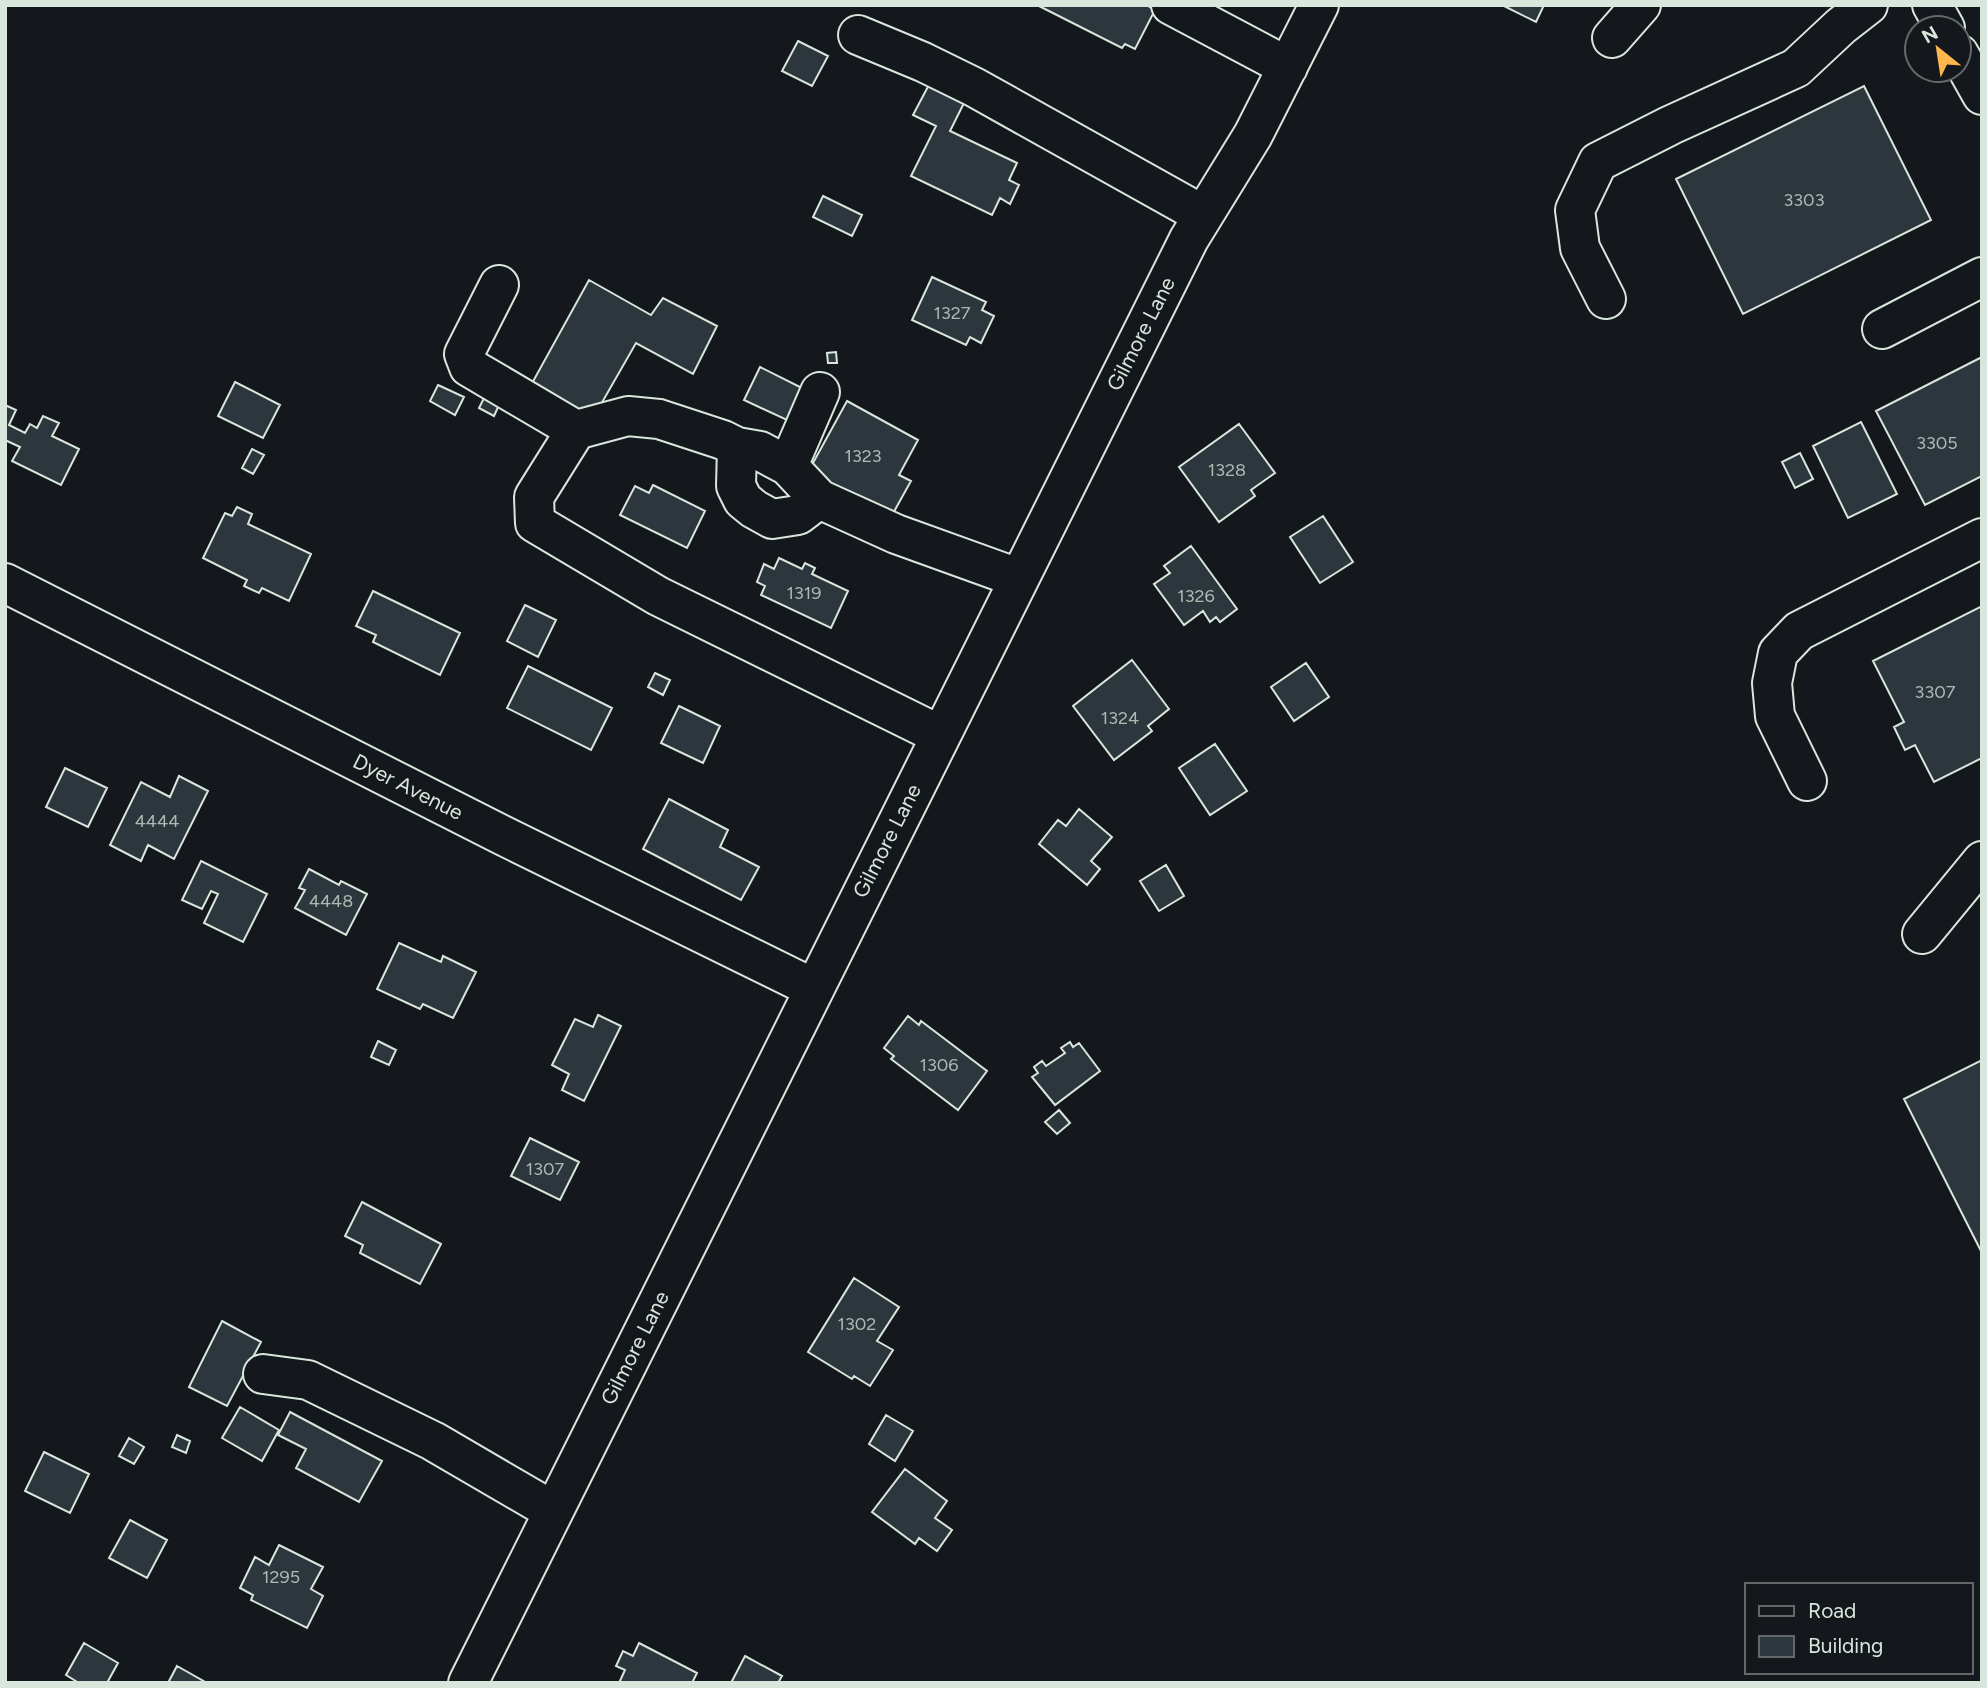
<svg xmlns="http://www.w3.org/2000/svg" width="1987" height="1688" font-family="Figtree,sans-serif">
	<rect width="100%" height="100%" fill="#14181c"/>
	<!-- building -->
	<path fill="#2c363c" stroke="#d8e6dc" stroke-width="2" d="M1146,5L1155,10L1135,49L1125,44L1122,48L1039,6Z
		M1502,5H1544L1536,22Z
		M798,41L828,56L812,86L782,71Z
		M933,77L968,95L950,131L1017,163L1009,180L1019,185L1010,204L1000,198L992,215L911,176L936,126L913,115Z
		M1864,86L1931,220L1743,314L1676,179Z
		M823,196L862,215L852,236L813,217Z
		M932,277L986,302L982,310L994,316L981,343L970,337L966,345L912,320Z
		M589,280L651,315L663,298L717,326L693,374L636,343L592,420L531,385Z
		M836,352L837,363H828L827,353Z
		M1982,357V476L1925,505L1876,411Z
		M760,367L802,388L787,420L744,400Z
		M235,382L280,405L263,438L218,416Z
		M438,385L464,397L455,415L430,401Z
		M484,398L499,405L494,416L479,408Z
		M847,401L918,440L899,475L911,481L891,517L808,472Z
		M5,405L16,410L9,425L25,433L30,424L37,428L43,416L59,423L52,436L79,449L61,485L12,461L20,447L5,440Z
		M1861,422L1897,494L1848,518L1813,446Z
		M1239,424L1275,473L1251,490L1255,496L1219,522L1179,467Z
		M252,449L264,455L253,474L242,468Z
		M1800,453L1813,479L1795,488L1782,462Z
		M653,485L705,511L687,548L620,515L635,486L649,493Z
		M237,507L252,514L248,524L311,554L289,601L262,588L259,593L244,586L247,580L203,558L225,513L232,516Z
		M1323,516L1353,562L1320,583L1290,537Z
		M1191,546L1237,609L1220,622L1216,617L1210,622L1203,611L1184,625L1154,584L1170,573L1164,566Z
		M779,558L802,569L805,563L815,568L812,574L848,591L831,628L761,595L765,586L757,582L764,564L774,569Z
		M373,591L460,633L440,675L373,642L376,635L356,626Z
		M525,605L556,620L538,657L507,641Z
		M1982,606V758L1934,782L1915,745L1905,750L1894,727L1904,722L1873,661Z
		M1132,660L1169,709L1148,726L1152,731L1114,760L1073,706Z
		M1306,663L1329,697L1294,721L1271,687Z
		M528,666L612,708L591,750L507,708Z
		M655,673L670,680L663,695L648,687Z
		M679,706L720,726L703,763L661,743Z
		M1215,744L1247,791L1210,815L1179,768Z
		M65,768L107,788L88,827L46,807Z
		M179,776L208,791L174,859L148,845L141,861L110,845L141,782L170,797Z
		M669,799L728,830L720,847L759,867L741,900L643,849Z
		M1079,809L1112,837L1091,861L1100,869L1087,885L1039,844L1058,820L1066,826Z
		M201,861L267,894L243,942L204,923L218,894L211,891L202,909L182,900Z
		M1166,865L1184,896L1159,911L1140,881Z
		M309,869L339,885L341,881L367,894L346,935L295,908L305,890L299,888Z
		M399,943L441,962L443,956L476,972L453,1018L423,1004L420,1009L377,989Z
		M598,1015L621,1026L584,1101L562,1090L569,1074L552,1065L575,1019L593,1027Z
		M908,1016L919,1025L921,1021L987,1071L958,1110L891,1059L894,1056L884,1048Z
		M378,1041L396,1050L389,1065L371,1057Z
		M1070,1042L1073,1047L1079,1043L1100,1071L1055,1105L1032,1077L1038,1073L1034,1067L1042,1061L1046,1066L1065,1053L1061,1048Z
		M1982,1060V1253L1904,1099Z
		M1059,1110L1070,1123L1057,1134L1045,1122Z
		M530,1138L579,1162L560,1200L511,1176Z
		M362,1202L441,1244L420,1284L360,1253L363,1245L345,1236Z
		M854,1278L899,1307L877,1341L893,1350L870,1386L854,1376L852,1379L808,1352Z
		M222,1321L261,1342L227,1406L189,1387Z
		M240,1407L279,1430L262,1461L222,1438Z
		M290,1412L382,1461L359,1502L296,1468L306,1449L278,1435Z
		M886,1415L913,1431L895,1461L869,1444Z
		M177,1435L190,1441L186,1453L172,1447Z
		M129,1438L144,1447L134,1464L119,1456Z
		M44,1452L89,1474L70,1513L25,1491Z
		M905,1469L947,1501L935,1518L952,1530L937,1551L919,1538L915,1544L872,1512Z
		M130,1520L167,1540L147,1578L109,1558Z
		M279,1545L323,1567L311,1589L323,1596L307,1628L251,1600L253,1595L240,1588L255,1557L269,1565Z
		M84,1643L118,1663L107,1683H79L66,1675Z
		M639,1643L697,1673L692,1683H619L625,1670L616,1666L623,1651L633,1656Z
		M745,1656L782,1676L778,1683H731Z
		M177,1666L207,1683H168Z"/>
	<g fill="none" stroke-linecap="round" stroke-linejoin="round">
		<defs>
			<path id="minor" d="M1171,5L1288,67
				M1932,5L1945,28
				M858,35L923,62L974,87L1203,215
				M1612,38L1641,5
				M1959,54L1982,95
				M499,285L464,354L469,367L576,430
				M1606,299L1580,248L1575,210L1598,162L1671,125L1796,68L1841,26L1868,5
				M1882,329L1982,277
				M737,447L736,486L743,500L754,509L772,519L798,515L819,499
				M788,466L820,392
				M5,583L506,837L813,988
				M940,735L658,596L535,523L534,497L576,430L628,416L659,419L723,440L737,447L760,451L788,466L819,499L896,534L1018,578
				M1807,781L1775,716L1772,683L1778,653L1799,631L1982,538
				M1922,934L1982,861
				M263,1374L308,1380L433,1441L553,1511
				M468,1683L1189,239L1253,135L1319,5"/>
		</defs>
		<!-- minor casing -->
		<use href="#minor" stroke="#d8e6dc" stroke-width="42"/>
		<!-- minor -->
		<use href="#minor" stroke="#14181c" stroke-width="38"/>
	</g>
	<g text-anchor="middle" stroke-width="5" stroke-linejoin="round" paint-order="stroke">
		<!-- number labels -->
		<g font-size="18" fill="#adbab4">
			<text x="1804" y="206">3303</text>
			<text x="952" y="319">1327</text>
			<text x="1937" y="449">3305</text>
			<text x="863" y="462">1323</text>
			<text x="1227" y="476">1328</text>
			<text x="804" y="599">1319</text>
			<text x="1196" y="602">1326</text>
			<text x="1935" y="698">3307</text>
			<text x="1120" y="724">1324</text>
			<text x="157" y="827">4444</text>
			<text x="331" y="907">4448</text>
			<text x="939" y="1071">1306</text>
			<text x="545" y="1175">1307</text>
			<text x="857" y="1330">1302</text>
			<text x="281" y="1583">1295</text>
		</g>
		<!-- street labels -->
		<g font-size="21" fill="#d8e6dc" stroke="#14181c">
			<text transform="translate(1141 334) rotate(-63)" y="7">Gilmore Lane</text>
			<text transform="translate(408 787) rotate(27)" y="7">Dyer Avenue</text>
			<text transform="translate(887 841) rotate(-63)" y="7">Gilmore Lane</text>
			<text transform="translate(635 1348) rotate(-63)" y="7">Gilmore Lane</text>
		</g>
	</g>
	<!-- border -->
	<rect width="1987" height="1688" fill="none" stroke="#d8e6dc" stroke-width="14"/>
	<!-- legend -->
	<rect x="1745" y="1583" width="228" height="91" fill="#14181c" stroke="#626a69" stroke-width="2"/>
	<rect x="1759" y="1606" width="35" height="10" fill="#14181c" stroke="#626a69" stroke-width="2"/>
	<text x="1808" y="1618" font-size="21" fill="#d8e6dc">Road</text>
	<rect x="1759" y="1636" width="35" height="21" fill="#2c363c" stroke="#626a69" stroke-width="2"/>
	<text x="1808" y="1653" font-size="21" fill="#d8e6dc">Building</text>
	<!-- north arrow -->
	<g transform="translate(1938 49) rotate(330)"><circle r="33" fill="#14181c" stroke="#626a69" stroke-width="2"/>
	<path d="M0-5L12 26L0 18L-12 26Z" fill="#ffb74d"/>
	<text y="-10" font-size="19" font-weight="bold" text-anchor="middle" fill="#d8e6dc">N</text>
	</g>
</svg>
